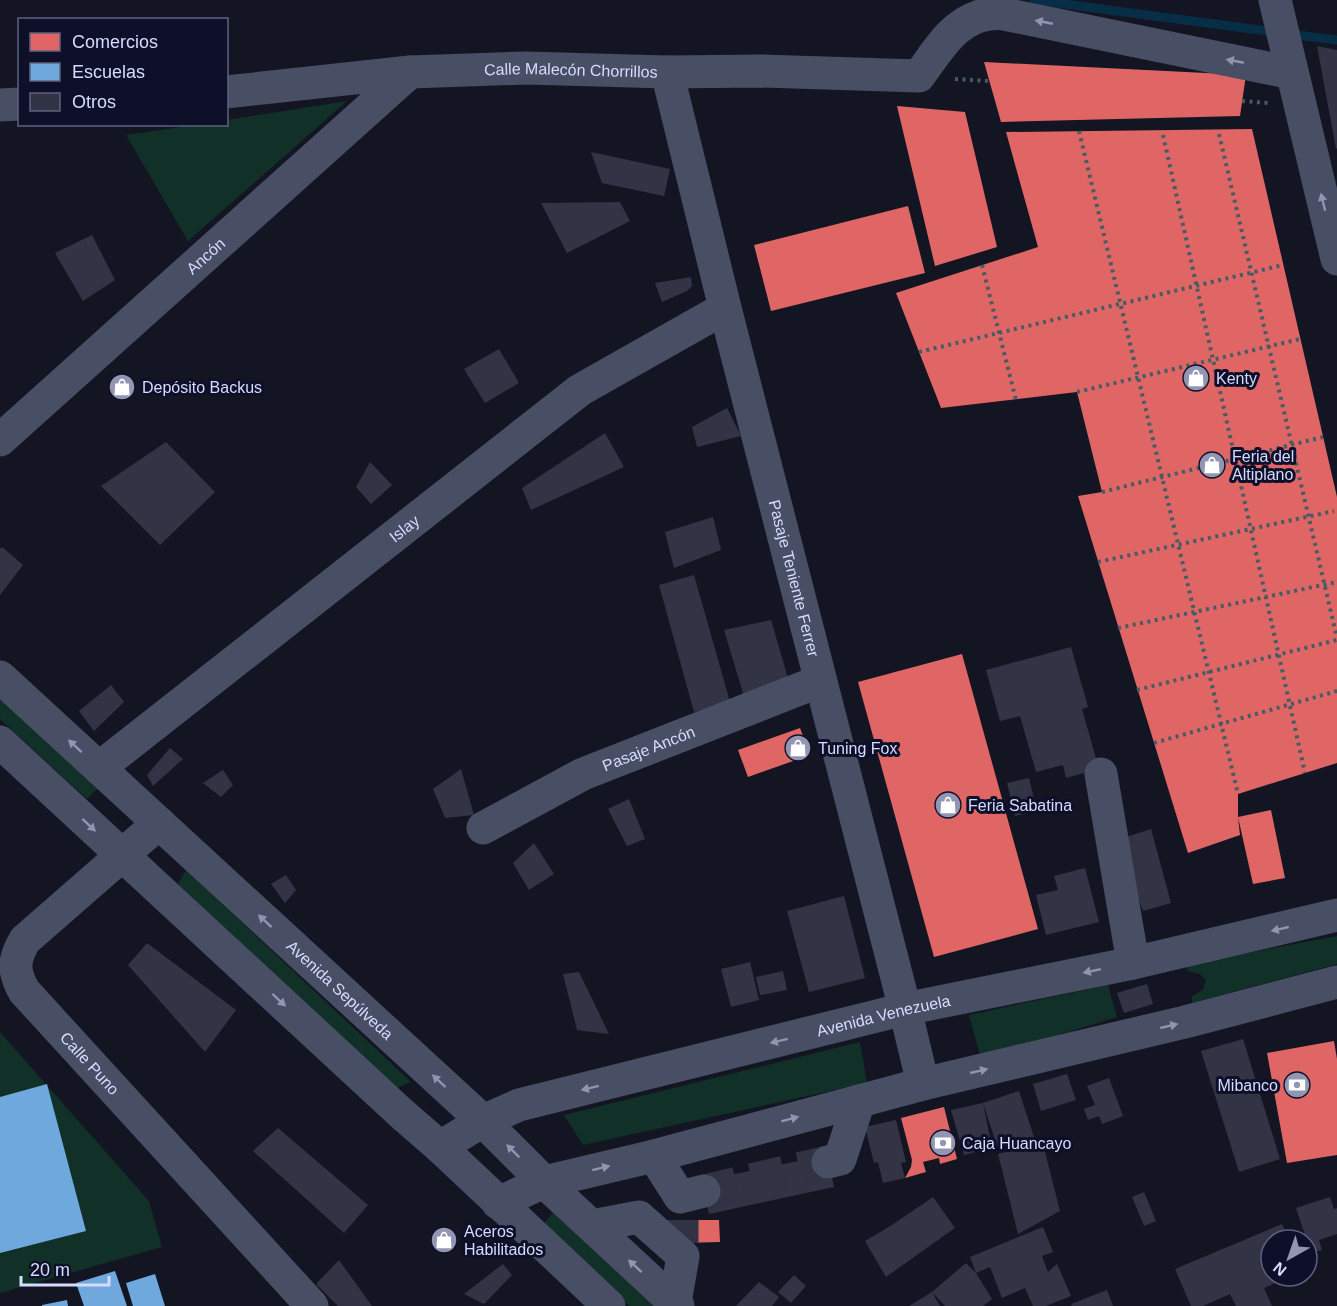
<svg xmlns="http://www.w3.org/2000/svg" width="1337" height="1306" font-family="Arial,sans-serif">
	<rect width="100%" height="100%" fill="#141523"/>
	<!-- grass -->
	<path fill="#113028" d="M347,101L188,241L126,135L195,125L226,124L227,120Z
		M0,695L100,786L87,799L0,719Z
		M186,870L411,1082L394,1089L178,884Z
		M1337,936V964L1192,1003V996L1203,990L1206,980L1200,974L1188,971L1187,964Z
		M1108,985L1117,1017L981,1059L969,1015Z
		M0,1032L149,1201L162,1247L0,1293Z
		M860,1042L867,1083L583,1145L564,1115Z
		M553,1213L654,1306H629L541,1226Z"/>
	<!-- shops -->
	<path fill="#e06666" d="M984,62L1246,75L1240,116L1001,122Z
		M897,106L965,112L997,247L935,266Z
		M1252,129L1337,497V763L1238,794V817L1271,810L1285,878L1253,884L1238,817L1240,835L1188,853L1078,496L1102,492L1077,392L941,408L896,293L1038,247L1006,132Z
		M908,206L925,273L771,311L754,245Z
		M962,654L1038,929L934,957L858,682Z
		M800,728L810,755L748,777L738,750Z
		M1334,1041L1337,1059V1155L1287,1163L1267,1053Z
		M944,1107L957,1159L940,1164L939,1158L923,1162L926,1172L905,1178L911,1167L912,1160L901,1118Z
		M682,1220H719L720,1242L682,1243L653,1222Z"/>
	<!-- schools -->
	<path fill="#6fa8dc" d="M47,1084L86,1231L0,1253V1097Z
		M115,1271L127,1306H84L76,1283Z
		M155,1274L165,1306H133L126,1283Z
		M67,1300L68,1306H42V1305Z"/>
	<g fill="none" stroke-linecap="round" stroke-linejoin="round">
		<!-- stream -->
		<path stroke="#072e46" stroke-width="9" d="M1034,0L1275,32
			M1289,34L1337,40"/>
	</g>
	<!-- building -->
	<path fill="#323445" d="M1317,46L1337,50V148L1336,149Z
		M591,152L670,169L664,196L602,183Z
		M620,202L630,221L567,253L541,203Z
		M92,235L115,280L83,301L55,253Z
		M691,277L692,286L687,291L662,302L655,283Z
		M499,349L519,383L485,403L464,369Z
		M727,408L741,436L697,447L692,427Z
		M605,433L624,467L531,510L522,488Z
		M166,442L215,492L160,545L101,486Z
		M370,462L392,485L371,504L356,487Z
		M713,517L721,550L674,568L665,532Z
		M2,547L23,565L0,595V549Z
		M694,575L730,702L694,712L659,585Z
		M771,620L790,685L746,703L724,630Z
		M1071,647L1088,707L1082,709L1099,769L1066,778L1063,765L1036,772L1020,716L1000,721L986,670Z
		M111,685L124,702L94,731L79,711Z
		M170,748L183,759L153,786L147,775Z
		M461,769L474,815L445,818L433,789Z
		M223,770L233,785L221,797L203,783Z
		M1029,778L1037,811L1015,816L1007,783Z
		M629,799L645,839L627,846L608,809Z
		M1151,829L1171,903L1143,911L1117,840Z
		M534,843L554,874L529,890L513,863Z
		M1085,868L1099,922L1046,935L1036,895L1058,890L1054,876Z
		M286,875L296,890L285,903L271,884Z
		M844,896L865,978L809,992L787,911Z
		M147,943L236,1010L205,1052L128,965Z
		M750,962L759,1000L731,1007L721,969Z
		M783,971L787,990L760,995L756,977Z
		M579,972L609,1034L577,1030L563,974Z
		M1147,984L1153,1004L1124,1013L1117,993Z
		M1243,1039L1280,1159L1239,1172L1201,1051Z
		M1067,1074L1076,1100L1041,1111L1033,1084Z
		M1109,1078L1123,1116L1102,1124L1099,1116L1088,1120L1084,1109L1095,1105L1087,1086Z
		M1019,1091L1034,1137L998,1149L983,1103Z
		M983,1103L992,1148L964,1155L951,1110Z
		M896,1120L906,1162L901,1163L905,1178L883,1183L878,1162L874,1163L865,1127Z
		M278,1128L368,1205L344,1233L253,1151Z
		M1043,1144L1060,1211L1018,1234L998,1154Z
		M827,1155L834,1187L709,1214L702,1181Z
		M1144,1192L1156,1221L1144,1226L1132,1197Z
		M933,1197L955,1228L886,1277L865,1241L892,1225Z
		M1330,1197L1334,1209L1337,1208V1234L1319,1240L1322,1250L1311,1253L1296,1208Z
		M1282,1224L1289,1240H1271V1276H1291L1264,1288L1272,1306H1236L1230,1294L1203,1306H1191L1175,1269Z
		M1043,1227L1053,1252L1042,1256L1048,1272L1057,1264L1071,1296L1046,1306H1033L1025,1288L1002,1298L990,1267L976,1273L970,1257Z
		M339,1260L372,1306H338L316,1284Z
		M966,1263L976,1273L992,1299L983,1306H945L932,1292L940,1306H909L932,1292Z
		M503,1264L512,1275L484,1304L464,1294Z
		M794,1275L806,1286L791,1303L778,1292Z
		M759,1282L779,1297L772,1306H736Z
		M1107,1290L1113,1306H1072L1071,1304Z"/>
	<g fill="none" stroke-linecap="round" stroke-linejoin="round">
		<!-- minor-tunnel -->
		<path stroke="#313344" stroke-width="33" stroke-dasharray="33 16" stroke-linecap="butt" d="M704,1191L828,1162
			M682,1220V1243"/>
		<!-- path -->
		<path stroke="#455c64" stroke-width="4" stroke-dasharray="3 4.5" stroke-linecap="butt" d="M955,79L989,81
			M1242,101L1268,103
			M1079,131L1238,794
			M1219,134L1337,638
			M1163,135L1305,773
			M982,265L1016,400
			M919,352L1283,265
			M1077,392L1300,339
			M1102,492L1323,437
			M1098,562L1334,511
			M1118,628L1337,582
			M1137,690L1337,640
			M1154,743L1337,691"/>
		<!-- minor -->
		<g stroke="#484e64" stroke-width="33">
			<path d="M1275,0L1337,259"/>
			<path id="s1" d="M667,72L725,308L905,1009L923,1084"/>
			<path id="s2" d="M226,92L410,72L526,68L667,72L760,71L919,76C936,53 951,25 980,16C986,14 993,14 999,13L1292,73"/>
			<path d="M0,105L20,104"/>
			<path id="s3" d="M0,440L410,72"/>
			<path id="s4" d="M0,677L483,1121L544,1182L678,1306"/>
			<path d="M0,742L402,1114L440,1147L609,1306"/>
			<path id="s5" d="M99,768L580,390L725,308"/>
			<path d="M1101,774L1133,963"/>
			<path id="s6" d="M159,823L25,940C13,960 13,971 24,991L312,1306"/>
			<path id="s7" d="M483,828L583,774L820,681"/>
			<path id="s8" d="M440,1147L483,1121L519,1105L905,1009L1133,963L1337,915"/>
			<path d="M654,1156L680,1197L704,1191"/>
			<path d="M828,1162L840,1159L859,1101"/>
			<path d="M498,1203L544,1182L654,1156L923,1084L1185,1022L1337,982"/>
			<path d="M592,1226L639,1217L683,1256L675,1303L672,1306"/>
		</g>
	</g>
	<!-- one-way arrows -->
	<defs><path id="oneway-solid" d="M-6-.8H1V-3.2L6.5 0L1 3.2V.8H-6Z" transform="scale(1.5)"/></defs>
	<g fill="#8f95b2">
		<use href="#oneway-solid" transform="translate(1044 22) rotate(-169)"/>
		<use href="#oneway-solid" transform="translate(1235 61) rotate(-169)"/>
		<use href="#oneway-solid" transform="translate(1323 202) rotate(-104)"/>
		<use href="#oneway-solid" transform="translate(75 746) rotate(-137)"/>
		<use href="#oneway-solid" transform="translate(89 825) rotate(43)"/>
		<use href="#oneway-solid" transform="translate(265 921) rotate(-137)"/>
		<use href="#oneway-solid" transform="translate(1280 929) rotate(167)"/>
		<use href="#oneway-solid" transform="translate(1092 971) rotate(168)"/>
		<use href="#oneway-solid" transform="translate(279 1000) rotate(43)"/>
		<use href="#oneway-solid" transform="translate(1169 1026) rotate(-13)"/>
		<use href="#oneway-solid" transform="translate(779 1041) rotate(166)"/>
		<use href="#oneway-solid" transform="translate(979 1071) rotate(-13)"/>
		<use href="#oneway-solid" transform="translate(439 1081) rotate(-137)"/>
		<use href="#oneway-solid" transform="translate(590 1088) rotate(166)"/>
		<use href="#oneway-solid" transform="translate(790 1119) rotate(-15)"/>
		<use href="#oneway-solid" transform="translate(513 1151) rotate(-135)"/>
		<use href="#oneway-solid" transform="translate(601 1168) rotate(-14)"/>
		<use href="#oneway-solid" transform="translate(635 1266) rotate(-137)"/>
	</g>
	<!-- icons -->
	<defs>
		<symbol id="shop-disc" viewBox="-11 -11 22 22"><circle r="9.5" fill="#9296b2" stroke="#0e1029"/><path d="M-5-2.5h2.3a2.7 3.5 0 0 1 5.4 0H5L5.5 6h-11ZM-1.5-2.5h3a1.5 2.3 0 0 0-3 0Z" fill="#fff"/></symbol>
		<symbol id="bank-disc" viewBox="-11 -11 22 22"><circle r="9.5" fill="#9296b2" stroke="#0e1029"/><path d="M-6-4H6V4H-6ZM0-2.3a2.3 2.3 0 1 0 0 4.6a2.3 2.3 0 1 0 0-4.6Z" fill="#fff"/></symbol>
	</defs>
	<g fill-rule="evenodd">
		<use href="#shop-disc" x="1181" y="363" width="30" height="30"/>
		<use href="#shop-disc" x="107" y="372" width="30" height="30"/>
		<use href="#shop-disc" x="1197" y="450" width="30" height="30"/>
		<use href="#shop-disc" x="783" y="733" width="30" height="30"/>
		<use href="#shop-disc" x="933" y="790" width="30" height="30"/>
		<use href="#bank-disc" x="1282" y="1070" width="30" height="30"/>
		<use href="#bank-disc" x="928" y="1128" width="30" height="30"/>
		<use href="#shop-disc" x="429" y="1225" width="30" height="30"/>
	</g>
	<g text-anchor="middle" stroke-width="6" stroke-linejoin="round" paint-order="stroke">
		<!-- street labels -->
		<g font-size="16" fill="#d6dcff" stroke="#0e1029">
			<text dy="6" stroke="none"><textPath href="#s2" startOffset="346">Calle Malecón Chorrillos</textPath></text>
			<text dy="6" stroke="none"><textPath href="#s3" startOffset="276">Ancón</textPath></text>
			<text dy="6" stroke="none"><textPath href="#s5" startOffset="388">Islay</textPath></text>
			<text dy="6" stroke="none"><textPath href="#s1" startOffset="522">Pasaje Teniente Ferrer</textPath></text>
			<text dy="6" stroke="none"><textPath href="#s7" startOffset="184">Pasaje Ancón</textPath></text>
			<text dy="6" stroke="none"><textPath href="#s4" startOffset="462">Avenida Sepúlveda</textPath></text>
			<text dy="6" stroke="none"><textPath href="#s8" startOffset="465">Avenida Venezuela</textPath></text>
			<text dy="6" stroke="none"><textPath href="#s6" startOffset="330">Calle Puno</textPath></text>
		</g>
		<!-- poi labels -->
		<g font-size="16" fill="#d6dcff" stroke="#0e1029" text-anchor="start">
			<text x="1216" y="384">Kenty</text>
			<text x="142" y="393">Depósito Backus</text>
			<text x="1232" y="462">Feria del<tspan x="1232" dy="18">Altiplano</tspan></text>
			<text x="818" y="754">Tuning Fox</text>
			<text x="968" y="811">Feria Sabatina</text>
			<text x="1278" y="1091" text-anchor="end">Mibanco</text>
			<text x="962" y="1149">Caja Huancayo</text>
			<text x="464" y="1237">Aceros<tspan x="464" dy="18">Habilitados</tspan></text>
		</g>
	</g>
	<!-- legend -->
	<rect x="18" y="18" width="210" height="108" fill="#0e1029" stroke="#5e627f" stroke-width="1.5"/>
	<rect x="30" y="33" width="30" height="18" fill="#e06666" stroke="#5e627f" stroke-width="1.5"/>
	<text x="72" y="48" font-size="18" fill="#d6dcff">Comercios</text>
	<rect x="30" y="63" width="30" height="18" fill="#6fa8dc" stroke="#5e627f" stroke-width="1.5"/>
	<text x="72" y="78" font-size="18" fill="#d6dcff">Escuelas</text>
	<rect x="30" y="93" width="30" height="18" fill="#323445" stroke="#5e627f" stroke-width="1.5"/>
	<text x="72" y="108" font-size="18" fill="#d6dcff">Otros</text>
	<!-- north arrow -->
	<g transform="translate(1289 1258) rotate(220)"><circle r="28" fill="#0e1029" stroke="#5e627f" stroke-width="1.5"/>
	<path d="M0-4.5L10 22L0 15L-10 22Z" fill="#9296b2"/>
	<text y="-9" font-size="16" font-weight="bold" text-anchor="middle" fill="#d6dcff">N</text>
	</g>
	<!-- scale -->
	<path d="M21 1276v9h88v-9" fill="none" stroke="#d6dcff" stroke-width="3"/>
	<text x="30" y="1276" font-size="18" fill="#d6dcff" stroke="#0e1029" stroke-width="4.5" paint-order="stroke">20 m</text>
</svg>
